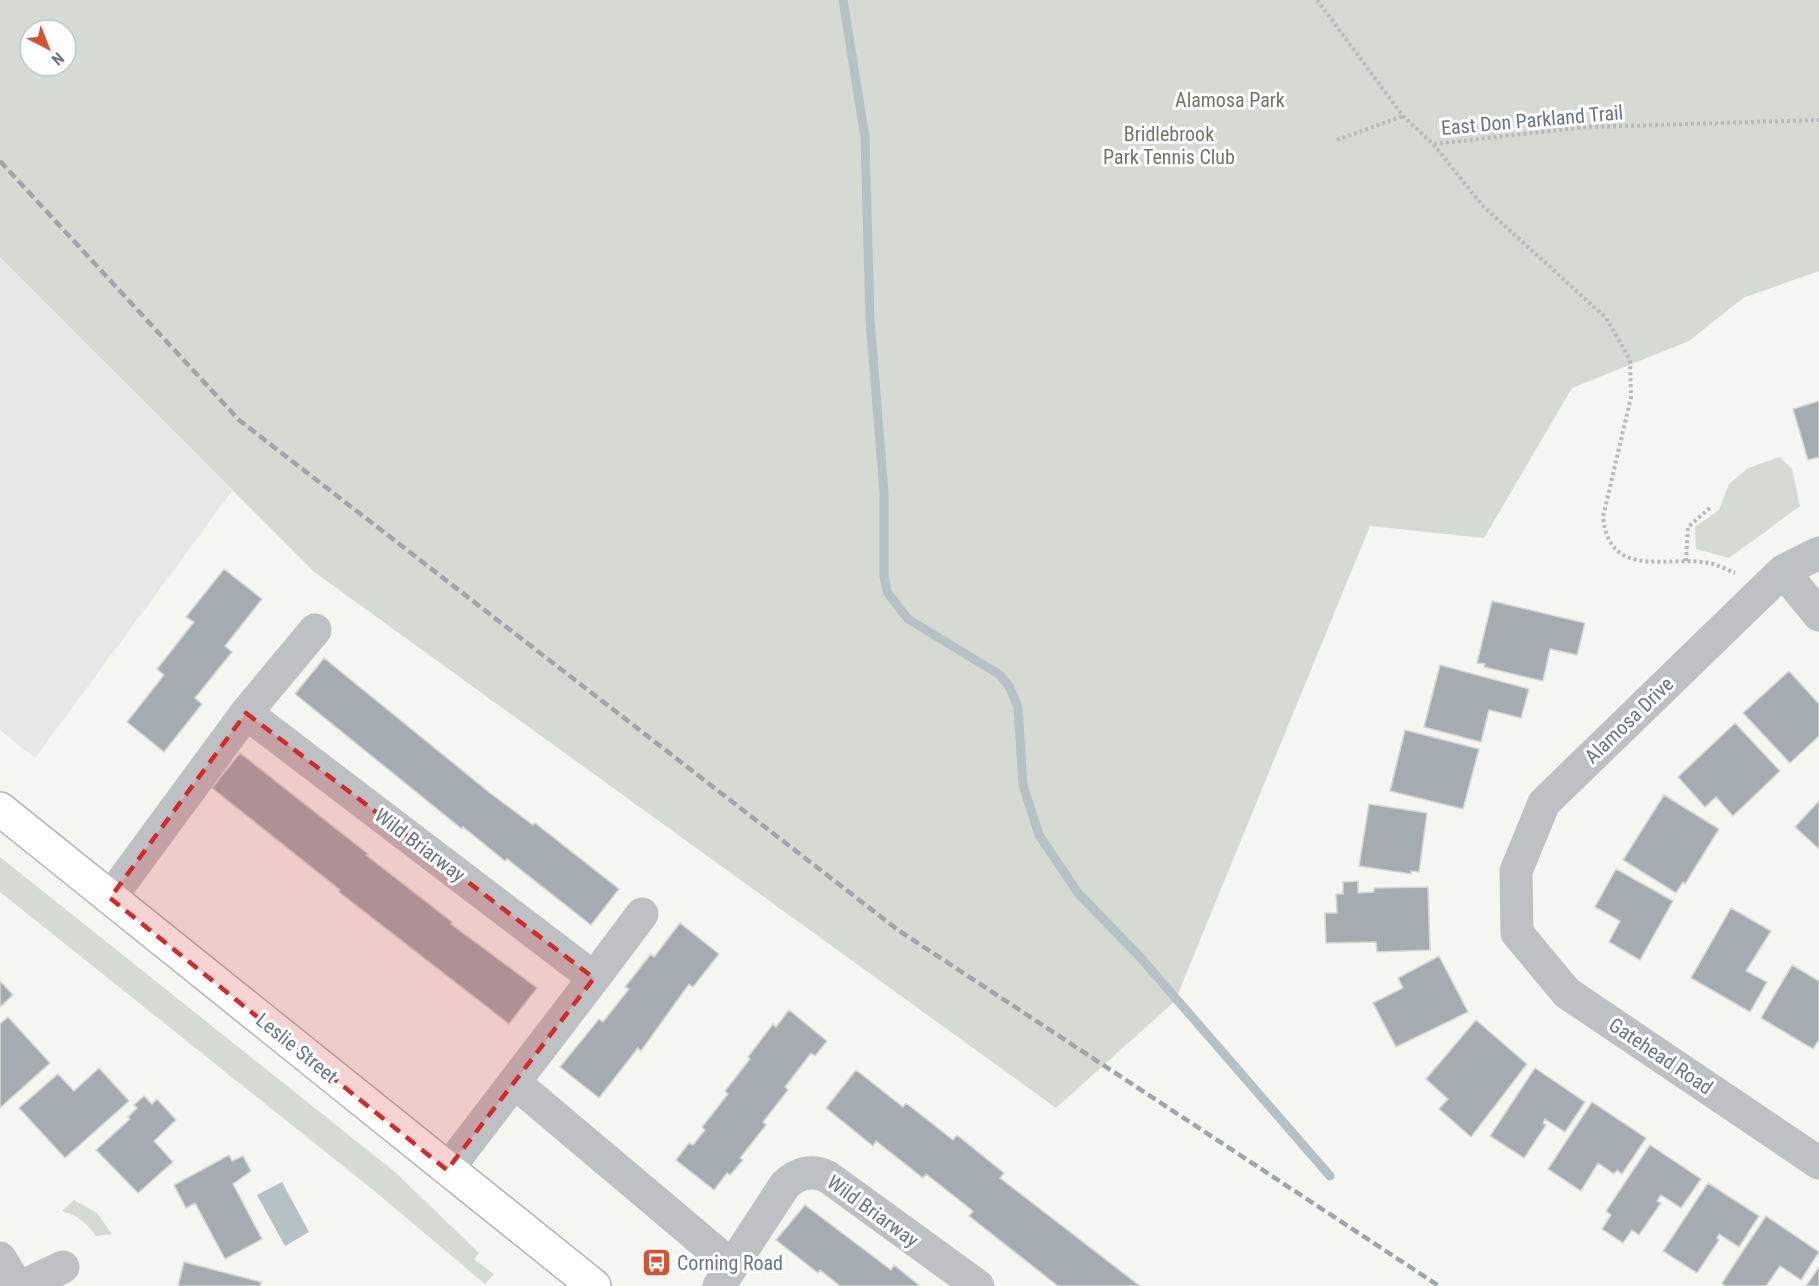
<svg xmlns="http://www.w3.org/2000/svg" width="1819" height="1286" font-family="'Roboto Condensed',sans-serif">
	<rect width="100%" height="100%" fill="#f5f5f2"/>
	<!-- built -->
	<path fill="#e6e7e6" d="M0,257L232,491L35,758L0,730Z"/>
	<!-- green -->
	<path fill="#d5dad2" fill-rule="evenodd" d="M0,0H1819V271L1743,298L1689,341L1572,388L1484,538L1370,526L1175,1001L1056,1108L313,571L0,257ZM30,30H66V66H30Z
		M1780,457L1792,469L1800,506L1729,558L1696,549L1695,527L1719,510L1729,484L1748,468Z
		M0,857L395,1172L479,1253L474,1259L494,1274L485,1284L372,1189L0,892Z
		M74,1200L97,1213L112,1234L96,1236C87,1223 77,1215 62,1211Z"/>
	<!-- water -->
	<path fill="#b5c1c4" d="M282,1182L309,1232L285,1246L257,1195Z"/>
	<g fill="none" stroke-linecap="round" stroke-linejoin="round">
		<!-- stream -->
		<path stroke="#b5c1c4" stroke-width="9" d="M843,0L865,137L870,320L884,492V576L887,592L908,619L1000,675L1010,688L1018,707L1023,785L1039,835L1078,893L1140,957L1330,1176"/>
	</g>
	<!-- building -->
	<path fill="#a5acb1" stroke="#d7d7d5" stroke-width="1.5" d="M1819,401V457L1808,460L1793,409Z
		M224,569L262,599L225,646L232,652L195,698L202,704L164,752L127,722L164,675L157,669L194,622L186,617Z
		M1492,601L1585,623L1577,655L1550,649L1543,681L1484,667L1485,664L1477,663Z
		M324,658L490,793L533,825L535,823L619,889L591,925L507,859L505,861L463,827L462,829L295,694Z
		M1440,665L1529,689L1521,718L1489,710L1481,742L1424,727Z
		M1789,671L1819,704V736L1790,763L1743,713Z
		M1735,723L1780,771L1733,816L1716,797L1705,807L1678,777Z
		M1405,730L1479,749L1463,809L1390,791Z
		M240,753L368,854L366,855L452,922L451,924L537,988L509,1024L339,892L340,890L212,788Z
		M1664,795L1719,829L1685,884L1683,882L1676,893L1623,860Z
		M1819,801V849L1795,827Z
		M1369,804L1427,813L1419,872L1411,871V874L1359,866Z
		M1616,869L1673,901L1640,960L1609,942L1620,921L1595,907Z
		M1358,881V893L1374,892V888L1428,887L1430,950L1377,952L1376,942L1326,943L1325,913H1337L1336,894H1343V882Z
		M1731,908L1771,931L1746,971L1767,982L1750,1012L1691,978Z
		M680,923L719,954L693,987L689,984L641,1051L638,1048L599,1098L560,1067L599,1019L603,1022L629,989L625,987L651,954L654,957Z
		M1439,956L1468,1012L1396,1047L1373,1003L1403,988L1398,978Z
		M1792,965L1819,981V1040L1813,1049L1761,1018Z
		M0,981L13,995L0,1007Z
		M789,1010L827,1041L815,1056L811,1053L785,1087L788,1090L763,1122L766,1125L740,1158L743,1160L730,1175L727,1173L714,1190L676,1160L689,1143L693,1145L705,1130L702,1127L728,1094L725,1091L750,1059L748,1057L773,1024L776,1027Z
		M8,1017L50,1063L0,1108V1024Z
		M1476,1020L1527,1064L1471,1137L1439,1109L1448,1099L1426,1079Z
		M99,1068L129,1101L65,1158L19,1108L58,1074L74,1091Z
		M1535,1068L1585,1102L1565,1132L1545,1119L1543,1123L1546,1125L1524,1158L1490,1136Z
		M856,1070L903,1107L906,1103L953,1140L957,1135L1004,1173L1000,1178L1140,1286H1058L969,1216L973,1211L926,1174L923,1178L876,1141L873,1146L826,1108Z
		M144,1096L152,1104L157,1099L176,1120L154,1141L173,1162L138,1193L96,1150L130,1119L128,1117L137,1108L134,1105Z
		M1592,1102L1646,1138L1622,1174L1617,1170L1614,1174L1598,1163L1581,1191L1548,1169Z
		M1650,1145L1701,1179L1681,1208L1661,1195L1657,1201L1661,1203L1639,1235L1632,1230L1623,1243L1602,1229L1611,1215L1606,1211Z
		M229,1155L232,1161L243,1156L251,1171L233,1184L262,1239L225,1259L195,1203L186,1208L174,1185Z
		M1708,1183L1759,1216L1739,1247L1719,1234L1717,1238L1719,1240L1697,1273L1663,1251Z
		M805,1205L891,1270L894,1265L920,1286H840L820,1270L818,1273L776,1240Z
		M1766,1216L1819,1252L1801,1280L1780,1266L1766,1286H1725L1722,1283Z
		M184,1262L261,1282L260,1286H178Z
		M1819,1267V1286H1806Z"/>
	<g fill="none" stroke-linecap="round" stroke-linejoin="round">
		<defs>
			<path id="secondary" d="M0,809L594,1286"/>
		</defs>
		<!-- secondary casing -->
		<use href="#secondary" stroke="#afb5b9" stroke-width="36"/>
		<!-- path -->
		<path stroke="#b7babc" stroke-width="4" stroke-dasharray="3 3" stroke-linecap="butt" d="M1317,0L1403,116L1433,144L1483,206L1606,318L1630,360L1631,397L1603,517C1610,583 1671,553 1713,564C1720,566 1728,570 1735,573
			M1337,140L1403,116
			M1434,144L1587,127L1819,120
			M1686,561L1688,527L1712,506"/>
		<!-- street -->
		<path stroke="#bdc1c4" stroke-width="33" d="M1819,553L1783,571L1544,803L1516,871L1517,933L1567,993L1819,1163
			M1783,571L1819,615
			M246,713L594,978L447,1170
			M110,898L246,713L315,630
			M594,978L642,914
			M514,1082L731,1265
			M0,1258L17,1286
			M23,1286L63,1267
			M719,1286L785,1185C797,1173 812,1169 828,1177L978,1286"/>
		<!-- secondary -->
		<use href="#secondary" stroke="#fff" stroke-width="33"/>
		<!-- rail -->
		<path stroke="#9fa5aa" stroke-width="4.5" stroke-dasharray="9 4.5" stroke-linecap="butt" d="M0,161L239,420L898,930L1439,1286"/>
	</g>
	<!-- marked area -->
	<path fill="#d62828" fill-opacity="0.2" stroke="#d62828" stroke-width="4.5" stroke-dasharray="12 8" stroke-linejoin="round" d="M246,713L594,978L447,1170L110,898Z"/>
	<!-- icons -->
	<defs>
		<symbol id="bus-square" viewBox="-11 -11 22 22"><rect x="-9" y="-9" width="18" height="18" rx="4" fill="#d55232" stroke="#fff"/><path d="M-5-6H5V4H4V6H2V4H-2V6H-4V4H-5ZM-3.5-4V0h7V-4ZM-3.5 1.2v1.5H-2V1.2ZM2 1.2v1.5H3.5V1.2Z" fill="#fff"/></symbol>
	</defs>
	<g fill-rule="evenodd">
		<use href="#bus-square" x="640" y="1246" width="33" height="33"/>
	</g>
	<g text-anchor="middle" stroke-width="6" stroke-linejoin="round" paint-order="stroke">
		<!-- park labels -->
		<g font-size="20" fill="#6a7965" stroke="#fff">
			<text x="1230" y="107">Alamosa Park</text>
			<text x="1169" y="141">Bridlebrook<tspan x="1169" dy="23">Park Tennis Club</tspan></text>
		</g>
		<!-- street labels -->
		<g font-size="20" fill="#677681" stroke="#fff">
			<text transform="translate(1532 120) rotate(-5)" y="7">East Don Parkland Trail</text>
			<text transform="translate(1629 720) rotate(-44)" y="7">Alamosa Drive</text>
			<text transform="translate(420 845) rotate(37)" y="7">Wild Briarway</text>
			<text transform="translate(297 1048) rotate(39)" y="7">Leslie Street</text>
			<text transform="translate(1661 1056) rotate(34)" y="7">Gatehead Road</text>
			<text transform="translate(873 1211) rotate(36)" y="7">Wild Briarway</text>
		</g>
		<!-- poi labels -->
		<g font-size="20" fill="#677681" stroke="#fff" text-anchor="start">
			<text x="677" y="1270">Corning Road</text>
		</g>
	</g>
	<!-- north arrow -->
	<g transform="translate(48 48) rotate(138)"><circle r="28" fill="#ffffff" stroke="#c2c8cd" stroke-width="1.5"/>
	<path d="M0-4.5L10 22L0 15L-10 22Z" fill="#d55232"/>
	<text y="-9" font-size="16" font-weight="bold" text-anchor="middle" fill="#677681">N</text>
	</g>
</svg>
